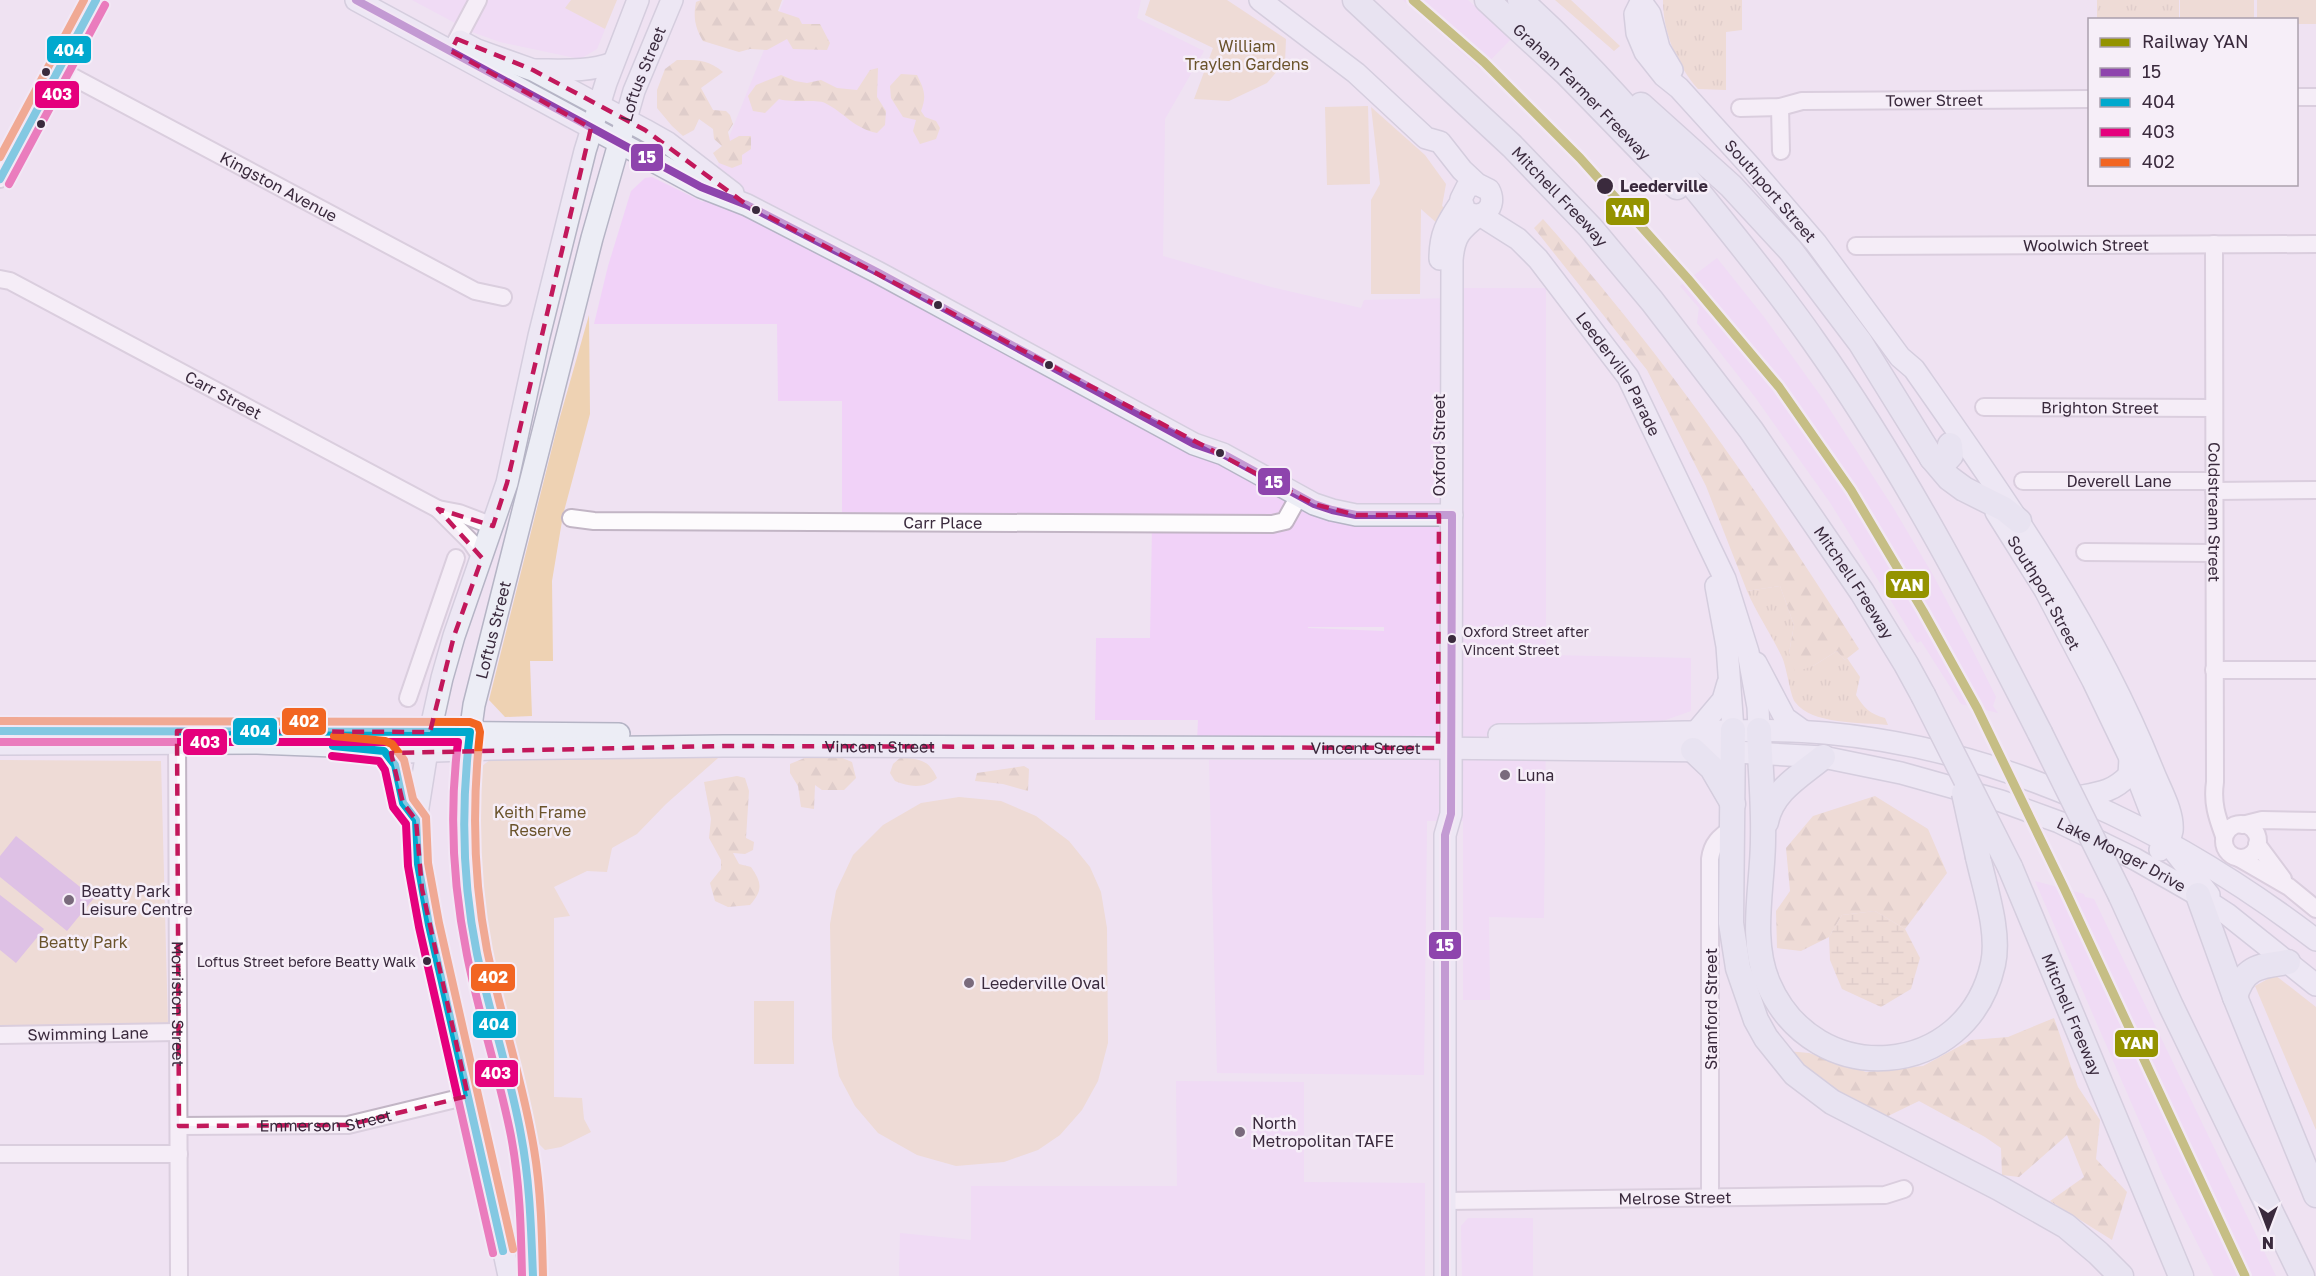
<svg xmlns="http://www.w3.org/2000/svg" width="2316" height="1276" font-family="'Golos Text',sans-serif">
	<defs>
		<pattern id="grass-tufts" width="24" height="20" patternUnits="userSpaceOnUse" patternTransform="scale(1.5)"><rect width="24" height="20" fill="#eed2b3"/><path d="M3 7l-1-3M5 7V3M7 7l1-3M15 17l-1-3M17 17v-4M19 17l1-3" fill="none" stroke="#cdb49b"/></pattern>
		<pattern id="forest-firs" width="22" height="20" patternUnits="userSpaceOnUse" patternTransform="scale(1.5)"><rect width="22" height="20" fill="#eed2b3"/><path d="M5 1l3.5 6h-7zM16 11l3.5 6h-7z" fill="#cdb49b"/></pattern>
		<pattern id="wetland-marsh" width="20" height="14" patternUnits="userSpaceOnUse" patternTransform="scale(1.5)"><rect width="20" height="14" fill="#eed2b3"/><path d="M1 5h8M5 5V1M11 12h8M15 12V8" fill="none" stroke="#cdb49b"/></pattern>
	</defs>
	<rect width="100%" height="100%" fill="#efe2f2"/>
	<!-- built -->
	<path fill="#f1d2f8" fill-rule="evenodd" d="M412,0H571L566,8L605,29L597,49L580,59L500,42L472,32Z
		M784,0H1141L1137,18L1204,51L1165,119L1163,256L1271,287L1361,308L1364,300L1458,298V288H1546V655L1691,658V711L1657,723H1546L1544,918L1489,917L1490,1000H1463V821H1427L1424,1075L1217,1073L1209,760H1307L1308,743H1197L1198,720H1095L1096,638H1150L1152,527L842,524V401H778L777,324H594L608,266L631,191L645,178L652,177L703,202ZM1308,627H1384V631L1308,628Z
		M1403,0H1468L1511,39L1481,70Z
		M1717,258L1764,317L1825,402L1894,509L1933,575L1968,641L1996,697L1993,706L1998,713L1961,704L1921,641L1917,643L1831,504L1755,397L1697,323L1699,308L1680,286Z
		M2035,881L2084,894L2085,897L2094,899L2276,1276H2214L2164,1178Z
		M1176,1081L1304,1082V1182L1425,1183V1276H899L900,1233L971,1240V1186H1177Z
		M1468,1218H1533V1276H1462L1461,1226Z"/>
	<!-- grass -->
	<path fill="url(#grass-tufts)" d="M1555,0H1571L1620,46L1614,51Z
		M1663,0H1742V30L1726,32V90L1698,89C1677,65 1663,33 1663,0Z
		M2097,0H2179V19H2097Z
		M1780,586L1794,625L1789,653L1813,666L1837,651L1845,660L1847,658L1860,677L1856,695C1864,708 1870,714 1885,718L1888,725C1861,722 1812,725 1795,702C1790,695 1787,668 1782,657C1771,634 1757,614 1747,591Z"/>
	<!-- forest -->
	<path fill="url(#forest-firs)" d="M701,0H782L778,11L799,18L802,24H820L830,43L827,50L793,49L787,39L767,50L750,49L739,52L703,41C695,27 693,18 696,2Z
		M677,60C696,60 708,59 723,72L701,88L713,110L726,111L730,115L733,124L728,132L730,141L739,136H751V149L742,155V164L732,168L719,163L713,153L722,146L714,139L713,129L699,119L694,130L683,136L672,126L657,108V90L665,69Z
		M878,68L877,97L886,111L885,125L877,133C853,128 845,113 825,103C817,99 792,103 779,99L765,113L753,111L748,96L756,85L781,75L795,81L807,83L821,80L837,88L857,90L870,70Z
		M901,74L917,75C924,89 927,96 921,111L925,117L936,121L940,128L936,139L920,144L913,131L916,120L903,117L891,98L890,86Z
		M1543,219C1662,352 1764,499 1859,649L1845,660L1837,651L1813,666L1795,672L1789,653L1794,625L1780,586L1747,591L1706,486L1647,370L1534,228Z
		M807,757H840L852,762L856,778L844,790H822L815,785L814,809L801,807L798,786L790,773V764Z
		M901,757C921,760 928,759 937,778C925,789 909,787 895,781L890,773L893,764Z
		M1024,766L1029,769L1028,791L1003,784L975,781L977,773Z
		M737,776L745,778L749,791L746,838L754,842L753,850L745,854L733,853L739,864L751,867C762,883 763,890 750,905L728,907L715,901L710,883L721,869V860L709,838L711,819L704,782Z
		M1875,796L1928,829L1947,873L1905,929L1875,911L1842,915L1829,937L1801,951L1777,948L1776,911L1790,891L1786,848L1813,816Z
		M2054,1018L2078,1087L2100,1120L2096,1159L2127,1192L2112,1240L2050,1201L2084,1177L2067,1135L2019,1177L2002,1175L2001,1148L1985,1137L1919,1101L1886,1117L1824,1086L1787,1051L1809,1053L1866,1072L1923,1066L1971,1040L2008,1037Z"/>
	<!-- wetland -->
	<path fill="url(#wetland-marsh)" d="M1875,911L1905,929L1920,958L1911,989L1881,1007L1842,989L1830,960L1829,937L1842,915Z"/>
	<!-- park -->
	<path fill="#eed2b3" d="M571,0H617L605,29L565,8Z
		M1150,0H1227L1286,39L1285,62L1267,83L1229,101L1194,99L1213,48L1145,15Z
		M2180,0H2254V19H2180Z
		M2257,0H2316V24H2297L2296,20L2257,19Z
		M1368,106L1370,184L1327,185L1325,107Z
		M1371,107L1425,155L1446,184L1442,206L1449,211L1439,225L1421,209L1420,294H1371V200L1380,184Z
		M589,315L590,414L563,515L552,581L553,661H530L532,716L505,717L489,700L558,424Z
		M726,751L666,804L637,834L612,848L607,872L587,871L554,887L570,916L554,918V1097L582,1098L584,1119L591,1132L561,1147L545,1150L538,1143L525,1080L514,1071C494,984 470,897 475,808C475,796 474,782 479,771C482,765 486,763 492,759Z
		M0,760L161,761L168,1025L0,1027Z
		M959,797L1001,801L1036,816L1069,841L1090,867L1101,892L1107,928L1108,1043L1098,1081L1082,1110L1060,1135L1038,1150L1004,1162L956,1166L917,1155L878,1133L855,1106L839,1076L832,1038L830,924L836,891L853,855L883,825L921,803Z
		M2275,975L2316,1007V1130L2255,986Z
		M754,1001H794V1064H754Z"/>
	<!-- water -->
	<path fill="#c999d5" d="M16,836L94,898L67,931L0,877V856Z
		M0,895L44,929L16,963L0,950Z"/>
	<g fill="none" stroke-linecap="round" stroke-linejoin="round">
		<defs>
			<g id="minor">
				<path d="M452,49L478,0"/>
				<path id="s1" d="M58,69L475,291L503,297"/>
				<path d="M2296,97H2316"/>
				<path d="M1780,107L1781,151"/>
				<path id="s2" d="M1740,108L1780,107L1802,101L2090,99"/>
				<path d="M0,179L96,0"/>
				<path id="s3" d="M2214,244L2215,782C2212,803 2217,817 2224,836"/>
				<path id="s4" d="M1856,246L2316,244"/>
				<path id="s5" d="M0,279L10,281L438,509L459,513L493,526"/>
				<path id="s6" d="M1984,407L2214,408"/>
				<path id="s7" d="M2023,481H2214"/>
				<path d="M2214,491L2316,490"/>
				<path d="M438,509L471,542L482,558"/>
				<path id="s8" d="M571,518L594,521L1272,524L1285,521L1299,496"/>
				<path d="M2085,552L2214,553"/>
				<path d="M2214,670H2316"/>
				<path d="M408,698L456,558"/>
				<path id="s9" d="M177,731L179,1276"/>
				<circle cx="2241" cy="841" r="17"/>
				<path d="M2242,825L2262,820L2316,821"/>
				<path d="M2257,844L2283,879"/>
				<path d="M2239,858L2289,887L2316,909"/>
				<path id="s10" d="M0,1035L177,1032"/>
				<path id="s11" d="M179,1126L348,1125L468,1096"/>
				<path d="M0,1154H179"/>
				<path d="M1710,1198V859C1712,843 1720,837 1732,828"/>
				<path id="s12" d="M1445,1201L1885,1195L1904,1189"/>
			</g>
			<g id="major">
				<path d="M356,0L701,187L747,205L879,273L1194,444L1223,454L1314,504L1332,510L1356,515H1452"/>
				<path d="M1260,0L1356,73L1426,138L1440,142L1462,170L1477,184L1489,190C1498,207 1482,222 1465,211L1461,199L1467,187L1477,184"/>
				<path id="s13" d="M1642,0L1635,14L1637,33L1645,52L1664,76L1679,88L1748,164L1816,243L1900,357L1914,369C2003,496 2095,625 2153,771C2160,789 2174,812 2172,831C2171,838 2165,845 2160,850"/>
				<path d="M1642,3L1650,14L1659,48L1672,70"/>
				<path d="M460,41L477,50L533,70L645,130L668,143L733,193"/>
				<path d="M536,70C562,70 589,72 613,63"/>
				<path id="s14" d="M1480,215L1518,239L1538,259L1628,377L1725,579L1748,652L1758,707L1759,730"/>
				<path d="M1440,259C1440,233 1447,223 1461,202"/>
				<path id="s15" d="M1996,512L2045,590L2093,681L2130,758L2152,815L2167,842L2209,895"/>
				<path d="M1716,586L1727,646L1733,730"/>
				<path d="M1756,663L1785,718L1803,731"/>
				<path d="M317,731L619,734"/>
				<path d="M1696,732L1723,700L1728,683"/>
				<path d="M1499,735C1561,735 1623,734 1685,732C1732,731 1778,729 1825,733C2005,749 2174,831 2316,940"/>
				<path id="s16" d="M0,744L257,743L333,746L407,752L493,749L723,746L1424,748L1717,751L1823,757L1901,773L2001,801L2059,822L2135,859L2198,895L2227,914L2316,985"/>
				<path d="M384,751L395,765L403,803L416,820"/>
				<path d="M2077,797C2099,793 2113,792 2129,775L2130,758"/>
				<path d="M509,1276L484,1158L429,925L418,864L416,820L430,732L442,678L454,636L507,483L539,336L585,151L606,83L638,0"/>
				<path id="s17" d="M533,1276C532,1249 532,1221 530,1194C526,1155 518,1116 509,1077C499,1030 482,984 474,936C460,859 462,782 474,705L592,238L634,91L672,0"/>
				<path d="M1445,1276V835L1451,814L1452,260C1454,236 1460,230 1479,215"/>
			</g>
			<g id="highway">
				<path id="s18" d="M1355,0L1512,146L1590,227L1652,301L1751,430L1862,592L1906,664L1923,695"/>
				<path id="s19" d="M1487,0L1566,73L1677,187"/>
				<path d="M1520,0C1588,61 1647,129 1705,200C1742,246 1779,291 1813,340C1901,464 1971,598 2040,733"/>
				<path d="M1641,105L1731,186L1791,251L1860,342L1932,458L1949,478L1964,489L2004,509L2019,521"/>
				<path d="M1932,458C1940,461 1945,463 1951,455L1950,445"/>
				<path d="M1733,730L1731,923L1738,968L1756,1020L1766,1038L1795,1074L1832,1102L1999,1188L2066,1226L2098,1253L2121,1276"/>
				<path d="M1759,730C1760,766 1764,802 1763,839C1763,885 1749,939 1768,983C1814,1091 1967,1081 1993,964C2000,932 1985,889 1978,857"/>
				<path d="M1693,750L1712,768L1733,804"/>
				<path d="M1766,822C1772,791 1800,776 1823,757"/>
				<path id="s20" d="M2010,867L2181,1276"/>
				<path d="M2198,895L2235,997L2316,1195"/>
				<path d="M2121,896L2171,1006L2302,1276"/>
				<path d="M2235,997C2244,966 2260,966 2288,962"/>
			</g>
		</defs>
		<!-- minor casing -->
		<use href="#minor" stroke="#c2b5c5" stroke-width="20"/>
		<!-- major casing -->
		<use href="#major" stroke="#b5b4c5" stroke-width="24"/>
		<!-- highway casing -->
		<use href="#highway" stroke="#b5b4c5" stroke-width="27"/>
		<!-- minor -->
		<use href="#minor" stroke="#fdfbfd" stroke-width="16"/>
		<!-- major -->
		<use href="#major" stroke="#ecedf5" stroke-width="21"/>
		<!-- highway -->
		<use href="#highway" stroke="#e1e5ef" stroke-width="24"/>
		<defs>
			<path id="highway-bridge" d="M1923,695L2010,867
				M2040,733L2121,896
				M1964,793L1978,857"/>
		</defs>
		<!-- highway-bridge casing -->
		<use href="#highway-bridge" stroke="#b5b4c5" stroke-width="27" stroke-linecap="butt"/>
		<!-- highway-bridge -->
		<use href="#highway-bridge" stroke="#e1e5ef" stroke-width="24"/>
		<defs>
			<path id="bus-1" d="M356,0L701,187L747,205L879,273L1194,444L1223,454L1314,504L1332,510L1356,515H1452L1451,814L1445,835V1276"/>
			<path id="bus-2" d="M0,179L96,0
				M0,731L470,732C461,806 462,881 477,954C490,1015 510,1074 521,1135C530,1182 531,1229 533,1276
				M333,746L384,751L395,765L403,803L416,820L418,864L429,925L503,1251"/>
			<path id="bus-3" d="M9,184L105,5
				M0,742H458C449,813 453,885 467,955C479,1016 499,1075 511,1136C520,1183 521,1229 522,1276
				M332,756L379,761L385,770L393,807L406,824L408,866L419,927L493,1253"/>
			<path id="bus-4" d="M0,157L84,0
				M0,721L470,722L478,725L480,732C472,805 473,877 487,950C501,1017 523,1081 534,1149C541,1191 542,1233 543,1276
				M334,736L385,741L392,744L404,760L413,799L426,817L428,863L439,923L513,1249"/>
		</defs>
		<!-- bus-1 casing -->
		<use href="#bus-1" stroke="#f6eef8" stroke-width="12"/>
		<!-- bus-2 casing -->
		<use href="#bus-2" stroke="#f6eef8" stroke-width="12"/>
		<!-- bus-3 casing -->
		<use href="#bus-3" stroke="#f6eef8" stroke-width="12"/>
		<!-- bus-4 casing -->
		<use href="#bus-4" stroke="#f6eef8" stroke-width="12"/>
		<!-- bus-1 -->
		<use href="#bus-1" stroke="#8e44ad" stroke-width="8"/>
		<!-- bus-2 -->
		<use href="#bus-2" stroke="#00a9ce" stroke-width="8"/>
		<!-- bus-3 -->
		<use href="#bus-3" stroke="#e5007d" stroke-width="8"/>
		<!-- bus-4 -->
		<use href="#bus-4" stroke="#f26522" stroke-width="8"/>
		<defs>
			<path id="rail-1" d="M1413,0L1484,62L1580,158L1688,279L1779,387L1851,490L1923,611L1977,708L2064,888L2245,1276"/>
		</defs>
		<!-- rail-1 casing -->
		<use href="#rail-1" stroke="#f6eef8" stroke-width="14"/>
		<!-- rail-1 -->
		<use href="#rail-1" stroke="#949300" stroke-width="9"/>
	</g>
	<!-- marked area -->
	<path d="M0 0H2316V1276H0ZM457,39L533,70L645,130L747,205L1314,504L1356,515H1439L1438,748L723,746L391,753L403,803L416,820L422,889L468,1096L348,1125L179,1126L177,731L430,732L454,636L482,558L438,509L493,526L507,483L591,128L451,51Z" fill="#efe2f2" fill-opacity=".55" fill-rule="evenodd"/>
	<path fill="none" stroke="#c2185b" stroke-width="4.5" stroke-dasharray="12 8" stroke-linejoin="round" d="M457,39L533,70L645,130L747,205L1314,504L1356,515H1439L1438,748L723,746L391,753L403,803L416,820L422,889L468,1096L348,1125L179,1126L177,731L430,732L454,636L482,558L438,509L493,526L507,483L591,128L451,51Z"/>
	<!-- markers -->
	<g fill="#3a2a3d" stroke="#f6eef8" stroke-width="2">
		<circle cx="46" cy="72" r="5"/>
		<circle cx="41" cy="124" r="5"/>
		<circle cx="1605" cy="186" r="9"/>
		<circle cx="756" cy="210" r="5"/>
		<circle cx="938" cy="305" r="5"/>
		<circle cx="1049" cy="365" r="5"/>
		<circle cx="1220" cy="453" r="5"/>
		<circle cx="1452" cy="639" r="5"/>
		<circle cx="427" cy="961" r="5"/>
	</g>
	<g fill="#796a7c" stroke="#f6eef8" stroke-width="2">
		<circle cx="1505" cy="775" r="6"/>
		<circle cx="69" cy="900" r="6"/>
		<circle cx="969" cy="983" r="6"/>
		<circle cx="1240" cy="1132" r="6"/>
	</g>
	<g text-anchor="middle" stroke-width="5" stroke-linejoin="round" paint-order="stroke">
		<!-- bus labels -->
		<g font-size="14" fill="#3a2a3d" stroke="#f6eef8" text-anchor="start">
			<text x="1463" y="637">Oxford Street after<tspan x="1463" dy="18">Vincent Street</tspan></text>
			<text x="416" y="967" text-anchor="end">Loftus Street before Beatty Walk</text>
		</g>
		<!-- park labels -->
		<g font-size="16" fill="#6a532b" stroke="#f6eef8">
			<text x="1247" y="52">William<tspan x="1247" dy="18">Traylen Gardens</tspan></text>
			<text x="540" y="818">Keith Frame<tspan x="540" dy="18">Reserve</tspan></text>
			<text x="83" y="948">Beatty Park</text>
		</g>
		<!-- street labels -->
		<g font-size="16" fill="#3a2a3d" stroke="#f6eef8">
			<text dy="6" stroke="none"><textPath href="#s17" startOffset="1232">Loftus Street</textPath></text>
			<text dy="6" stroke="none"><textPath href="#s19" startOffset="132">Graham Farmer Freeway</textPath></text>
			<text dy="6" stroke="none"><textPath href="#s2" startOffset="195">Tower Street</textPath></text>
			<text dy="6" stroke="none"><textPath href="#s1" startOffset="250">Kingston Avenue</textPath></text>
			<text dy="6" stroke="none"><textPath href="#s13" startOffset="243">Southport Street</textPath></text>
			<text dy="6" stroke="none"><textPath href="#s18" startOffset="284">Mitchell Freeway</textPath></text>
			<text dy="6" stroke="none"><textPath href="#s4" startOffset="230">Woolwich Street</textPath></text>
			<text dy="6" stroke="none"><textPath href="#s14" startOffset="214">Leederville Parade</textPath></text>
			<text dy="6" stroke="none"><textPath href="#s5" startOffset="252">Carr Street</textPath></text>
			<text dy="6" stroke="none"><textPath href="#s6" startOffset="116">Brighton Street</textPath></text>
			<text transform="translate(1439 445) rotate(-90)" y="6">Oxford Street</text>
			<text dy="6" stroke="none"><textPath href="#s7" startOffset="96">Deverell Lane</textPath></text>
			<text dy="6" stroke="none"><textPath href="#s3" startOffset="268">Coldstream Street</textPath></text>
			<text dy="6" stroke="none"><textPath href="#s8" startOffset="372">Carr Place</textPath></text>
			<text dy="6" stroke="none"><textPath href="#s18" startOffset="770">Mitchell Freeway</textPath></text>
			<text dy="6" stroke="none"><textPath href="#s15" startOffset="94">Southport Street</textPath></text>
			<text dy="6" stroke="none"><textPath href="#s17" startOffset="656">Loftus Street</textPath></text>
			<text dy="6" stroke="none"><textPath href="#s16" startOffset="880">Vincent Street</textPath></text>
			<text dy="6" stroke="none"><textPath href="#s16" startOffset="1366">Vincent Street</textPath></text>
			<text dy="6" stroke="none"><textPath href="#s16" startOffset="2139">Lake Monger Drive</textPath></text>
			<text dy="6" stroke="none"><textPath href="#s9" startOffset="273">Morriston Street</textPath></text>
			<text transform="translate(1711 1009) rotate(-90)" y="6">Stamford Street</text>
			<text dy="6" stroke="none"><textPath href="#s20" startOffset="160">Mitchell Freeway</textPath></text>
			<text dy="6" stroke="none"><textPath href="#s10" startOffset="88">Swimming Lane</textPath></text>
			<text dy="6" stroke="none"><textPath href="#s11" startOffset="147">Emmerson Street</textPath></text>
			<text dy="6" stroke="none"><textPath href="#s12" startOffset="230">Melrose Street</textPath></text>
		</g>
		<!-- stop labels -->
		<g font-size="16" font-weight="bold" fill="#3a2a3d" stroke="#f6eef8" text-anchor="start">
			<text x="1620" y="192">Leederville</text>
		</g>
		<!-- poi labels -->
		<g font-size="16" fill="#3a2a3d" stroke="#f6eef8" text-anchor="start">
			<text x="1517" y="781">Luna</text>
			<text x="81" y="897">Beatty Park<tspan x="81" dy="18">Leisure Centre</tspan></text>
			<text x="981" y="989">Leederville Oval</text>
			<text x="1252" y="1129">North<tspan x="1252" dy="18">Metropolitan TAFE</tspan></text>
		</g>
	</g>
	<g stroke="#f6eef8" stroke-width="2">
		<rect x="46" y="35" width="46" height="29" rx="6" fill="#00a9ce"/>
		<rect x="34" y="80" width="46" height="29" rx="6" fill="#e5007d"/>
		<rect x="630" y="143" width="34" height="29" rx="6" fill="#8e44ad"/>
		<rect x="1605" y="197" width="45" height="29" rx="6" fill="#949300"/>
		<rect x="1257" y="467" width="34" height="29" rx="6" fill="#8e44ad"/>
		<rect x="1885" y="570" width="45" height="29" rx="6" fill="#949300"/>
		<rect x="281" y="707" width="46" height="29" rx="6" fill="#f26522"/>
		<rect x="232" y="717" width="46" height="29" rx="6" fill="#00a9ce"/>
		<rect x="182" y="728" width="46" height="28" rx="6" fill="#e5007d"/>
		<rect x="1428" y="931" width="34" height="29" rx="6" fill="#8e44ad"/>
		<rect x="470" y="963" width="46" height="29" rx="6" fill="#f26522"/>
		<rect x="472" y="1010" width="45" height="29" rx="6" fill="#00a9ce"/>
		<rect x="2114" y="1029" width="45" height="29" rx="6" fill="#949300"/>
		<rect x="474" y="1059" width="45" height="29" rx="6" fill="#e5007d"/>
	</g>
	<g font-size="16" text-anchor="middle" font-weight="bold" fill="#fff">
		<text x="69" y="56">404</text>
		<text x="57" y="100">403</text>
		<text x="647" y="163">15</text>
		<text x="1628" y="217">YAN</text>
		<text x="1274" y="488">15</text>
		<text x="1907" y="591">YAN</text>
		<text x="304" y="727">402</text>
		<text x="255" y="737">404</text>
		<text x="205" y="748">403</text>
		<text x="1445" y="951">15</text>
		<text x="493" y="983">402</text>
		<text x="494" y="1030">404</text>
		<text x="2137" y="1049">YAN</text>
		<text x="496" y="1079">403</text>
	</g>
	<!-- legend -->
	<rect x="2088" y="18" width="210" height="168" fill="#f6eef8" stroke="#aba0ad" stroke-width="1.5"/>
	<rect x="2100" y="38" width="30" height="9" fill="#949300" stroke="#aba0ad" stroke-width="1.5"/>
	<text x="2142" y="48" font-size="18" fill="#3a2a3d">Railway YAN</text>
	<rect x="2100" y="68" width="30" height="9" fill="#8e44ad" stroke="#aba0ad" stroke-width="1.5"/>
	<text x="2142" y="78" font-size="18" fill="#3a2a3d">15</text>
	<rect x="2100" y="98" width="30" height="9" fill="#00a9ce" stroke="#aba0ad" stroke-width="1.5"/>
	<text x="2142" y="108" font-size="18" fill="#3a2a3d">404</text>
	<rect x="2100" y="128" width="30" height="9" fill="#e5007d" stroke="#aba0ad" stroke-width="1.5"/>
	<text x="2142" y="138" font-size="18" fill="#3a2a3d">403</text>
	<rect x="2100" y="158" width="30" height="9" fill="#f26522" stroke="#aba0ad" stroke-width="1.5"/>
	<text x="2142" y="168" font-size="18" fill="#3a2a3d">402</text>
	<!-- north arrow -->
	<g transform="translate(2268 1228) rotate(180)" stroke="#f6eef8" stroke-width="4.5" paint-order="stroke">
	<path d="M0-4.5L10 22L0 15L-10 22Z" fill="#3a2a3d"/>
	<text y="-9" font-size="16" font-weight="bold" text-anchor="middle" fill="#3a2a3d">N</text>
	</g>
</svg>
